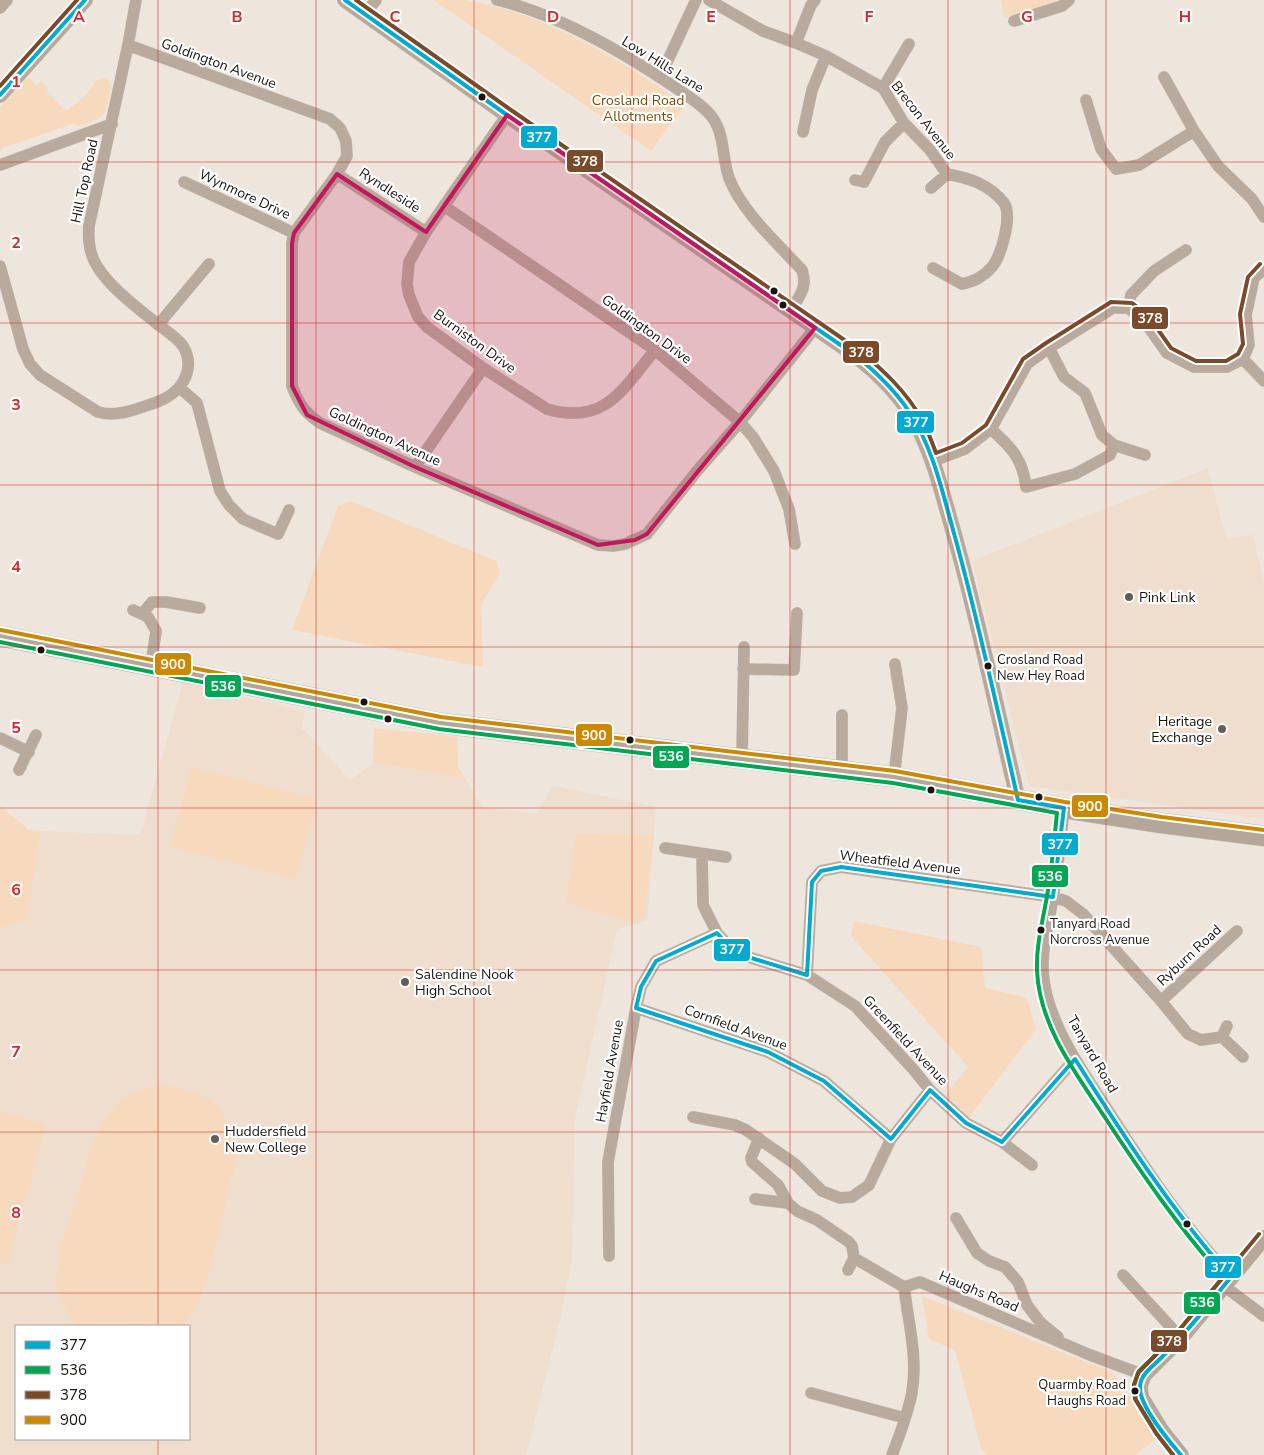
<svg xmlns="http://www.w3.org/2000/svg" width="1264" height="1455" font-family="'Nunito Sans',sans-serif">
	<rect width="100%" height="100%" fill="#eee5dc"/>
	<!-- built -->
	<path fill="#efdece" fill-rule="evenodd" d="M1208,468L1226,539L1253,535L1264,582V819L1029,786L972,561Z
		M183,683L305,711L301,729L305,731L350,780L373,763L465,778L483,807L537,814L553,786L656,807L647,921L617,929L575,1119L572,1260L560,1321L526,1455H0V928L27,920L41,831L140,835ZM16,1326H189V1439H16Z"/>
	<!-- green -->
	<path fill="#f7d9bd" d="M434,0C444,0 455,0 465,0C547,14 618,58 685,105L651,151Z
		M1001,0H1064L1056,1L1004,18Z
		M28,77L37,85L41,81L47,87L48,94L66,111L85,96L97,80L103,78L108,80L111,86C104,115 109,116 79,126L72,124L2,148L0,152V108Z
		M351,501L496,561L500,573L481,605L483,667L292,630L338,506Z
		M374,728L457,737L458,767L465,778L373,763Z
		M191,767L317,799L296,879L170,847Z
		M0,806L29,830L41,831L27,920L0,928Z
		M576,834L654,835L644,915L636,921L627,920L566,903Z
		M854,921L981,947L985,988L1027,998L1036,1029L967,1120L946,1094L968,1067L851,936Z
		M164,1085C183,1089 209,1094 221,1111C229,1122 236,1140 236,1154C237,1164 231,1177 229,1187C221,1223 208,1301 183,1326H78L70,1318L55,1287L60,1247L80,1187L91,1145L105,1120L118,1101L142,1089Z
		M0,1112L46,1124L8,1264L0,1262Z
		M922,1296L1111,1372L1137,1405L1156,1439L1135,1455H987L981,1448L955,1350L929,1339Z"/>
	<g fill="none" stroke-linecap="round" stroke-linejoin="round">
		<defs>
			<path id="street" d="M497,0C558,14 621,51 673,86C686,95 702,104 712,117C725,134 722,159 729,178C742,212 778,244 802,270C808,288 799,296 791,311
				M709,0L763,31L796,43L826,56L883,88L904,123L930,150L947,174C969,178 989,184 1004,203C1013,215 1001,258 991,268C983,277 973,282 962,284L933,268
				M0,8L7,0
				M365,14L376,0
				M1014,21L1062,6L1069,0
				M796,43L811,5L815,0
				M128,45L330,119L340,128L346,141L347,156L337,174L294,233L292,243V386C299,404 304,412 320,423L415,467L598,545L613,546L625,544L647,534L697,471L740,422L815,328
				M660,77L696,0
				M1164,77L1194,131L1218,166L1252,199L1264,217
				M883,88L909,44
				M1086,100L1101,149L1116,169L1139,165L1194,131
				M507,115L426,232L409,262L407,284L409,295L418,317L427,327L483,368L547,409C605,426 623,389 655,350
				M803,132L812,90L826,56
				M0,165L112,124
				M337,174L426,232
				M855,180L864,182L885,142L904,123
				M184,182L294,233
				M931,188L947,174
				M444,206L655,350L740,422L753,437L774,471L789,509L795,544
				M0,266L23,349L30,364L40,375L98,412C117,418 139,408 157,402C168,398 177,392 183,382C190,370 190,358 183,346C177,338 168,332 160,326C140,310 109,287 97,266C89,254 88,240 89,226L128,45L136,0
				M1128,308L1131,295L1154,271L1186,250
				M158,325L209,264
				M1049,348L1064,377L1085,393L1102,435L1114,445L1145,455
				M1243,359L1264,381
				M180,388L197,403L220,491L229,505L243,519L278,534L289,510
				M991,429C1011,447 1023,459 1026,487L1075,474L1110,455L1114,445
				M933,461L965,449L991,429L1027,364L1049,348L1113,308H1128L1142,318L1167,353L1194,367H1227L1243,359L1249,345L1246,315L1254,278L1264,269
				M415,467L483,368
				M133,610L148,617L156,631L151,666
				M142,614L152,602H166L200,608
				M743,669L794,670L797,613
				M842,715V770
				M0,738L29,752
				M742,758L744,647
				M19,770L36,735
				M894,777L902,708L895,664
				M1064,808C1061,838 1058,868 1053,898C1048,926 1040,953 1044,981C1050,1026 1083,1072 1107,1109C1145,1168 1183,1226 1231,1277
				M665,848L726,857
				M702,855L703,905L717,933L735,953L807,975L855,1006L913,1069L930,1090L966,1123L1002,1142L1032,1165
				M807,975L812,882L821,871L841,867L1053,897L1066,901L1083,914L1161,1001L1188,1034L1201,1040L1222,1037L1227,1026
				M1161,1001L1237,931
				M636,1008L768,1052L824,1081L891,1139
				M1222,1037L1243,1057
				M693,1117L735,1125L746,1130L795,1164L822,1191L840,1198L852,1197L869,1185L891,1139L930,1090
				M759,1138L751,1158L752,1162L778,1185L788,1203
				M1002,1142L1075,1059
				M755,1199L788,1203L797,1211L817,1220L849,1242L852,1246L854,1258
				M956,1218L977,1253L989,1261L1005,1267L1018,1282L1027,1305L1040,1322L1058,1337
				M609,1256L608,1162L636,1008L641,987L656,961L717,933
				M848,1270L854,1258L904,1287
				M1123,1275L1181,1338
				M1224,1286L1264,1316
				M811,1393L905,1418
				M892,1455C900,1434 908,1414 912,1392C918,1358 908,1320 904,1287L920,1282L1090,1355L1144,1375"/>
			<path id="secondary" d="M345,0L507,115L855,355C879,374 901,395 916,423C934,457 943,496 954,534C979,622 997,711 1018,800
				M0,95L85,0
				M1181,1455L1161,1430L1141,1397L1140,1386L1144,1375L1181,1338L1264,1238"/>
			<path id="highway" d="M0,636L440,723L894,777L1064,808L1161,823L1264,836"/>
		</defs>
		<!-- street casing -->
		<use href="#street" stroke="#c6c0b9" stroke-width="12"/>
		<!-- secondary casing -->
		<use href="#secondary" stroke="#c6c0b9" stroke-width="16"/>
		<!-- highway casing -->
		<use href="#highway" stroke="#c6c0b9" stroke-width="21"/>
		<!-- street -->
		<use href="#street" stroke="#b8aa9d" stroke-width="11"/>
		<!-- secondary -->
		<use href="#secondary" stroke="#b7a899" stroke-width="15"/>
		<!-- highway -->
		<use href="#highway" stroke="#b3a79a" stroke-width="20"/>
		<defs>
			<path id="bus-1" d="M345,0L507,115L855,355C876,372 895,390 910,413C934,450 943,495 955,537C979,624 998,712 1018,800L1064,808L1053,897L841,867L821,871L812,882L807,975L735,953L717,933L656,961L641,987L636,1008L768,1052L824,1081L891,1139L930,1090L966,1123L1002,1142L1075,1059C1123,1135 1171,1210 1231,1277C1208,1305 1186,1334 1160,1359C1152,1367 1141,1374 1140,1386C1138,1405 1169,1441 1181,1455
				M0,95L85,0"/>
			<path id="bus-2" d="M0,642L439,729L893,783L1057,813C1054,841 1052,868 1047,896C1043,920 1036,945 1037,970C1039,1026 1077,1075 1106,1119C1142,1174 1179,1228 1223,1277L1170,1341L1139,1371L1134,1385L1136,1400L1156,1433L1173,1455"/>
			<path id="bus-3" d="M356,0L511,110L859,350C883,370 907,392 922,420C928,431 932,442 936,453L962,443L986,425L1023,359L1046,343L1111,302L1132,303L1147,314L1171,348L1196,361H1226L1238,354L1243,344L1240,314L1248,277L1260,264
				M0,86L77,0
				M1173,1455L1156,1433L1135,1399L1134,1385L1138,1373L1176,1334L1259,1234"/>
			<path id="bus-4" d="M1,630L441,717L895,771L1065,802L1162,817L1264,830"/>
		</defs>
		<!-- bus-1 casing -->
		<use href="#bus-1" stroke="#fff" stroke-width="8"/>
		<!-- bus-2 casing -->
		<use href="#bus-2" stroke="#fff" stroke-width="8"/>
		<!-- bus-3 casing -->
		<use href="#bus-3" stroke="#fff" stroke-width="8"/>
		<!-- bus-4 casing -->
		<use href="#bus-4" stroke="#fff" stroke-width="8"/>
		<!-- bus-1 -->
		<use href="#bus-1" stroke="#00a9ce" stroke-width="4"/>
		<!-- bus-2 -->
		<use href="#bus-2" stroke="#00a651" stroke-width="4"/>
		<!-- bus-3 -->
		<use href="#bus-3" stroke="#7a4b2a" stroke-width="4"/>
		<!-- bus-4 -->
		<use href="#bus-4" stroke="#cb8903" stroke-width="4"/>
	</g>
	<!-- marked area -->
	<path fill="#c2185b" fill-opacity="0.2" stroke="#c2185b" stroke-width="4" stroke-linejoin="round" d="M507,115L815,328L647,534L635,540L598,545L415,467L307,415L292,386V243L294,233L337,174L426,232Z"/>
	<!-- grid -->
	<path fill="none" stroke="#d62828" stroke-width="1" stroke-opacity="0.55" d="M158,0V1326M316,0V1455M474,0V1455M632,0V1455M790,0V1455M948,0V1455M1106,0V1455M0,162H1264M0,323H1264M0,485H1264M0,647H1264M0,808H1264M0,970H1264M0,1132H1264M0,1293H1264M158,1439V1455"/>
	<!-- markers -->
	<g fill="#1b1510" stroke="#fff" stroke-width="2">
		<circle cx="482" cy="97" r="4.5"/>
		<circle cx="774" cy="291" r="4.5"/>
		<circle cx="783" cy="305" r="4.5"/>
		<circle cx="41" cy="650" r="4.5"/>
		<circle cx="988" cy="666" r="4.5"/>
		<circle cx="364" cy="702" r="4.5"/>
		<circle cx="388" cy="719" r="4.5"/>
		<circle cx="630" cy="740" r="4.5"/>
		<circle cx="931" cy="790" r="4.5"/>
		<circle cx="1039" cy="797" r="4.5"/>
		<circle cx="1041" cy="930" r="4.5"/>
		<circle cx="1187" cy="1224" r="4.5"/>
		<circle cx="1135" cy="1391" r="4.5"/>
	</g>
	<g fill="#655e57" stroke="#fff" stroke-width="2">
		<circle cx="1129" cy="597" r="5"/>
		<circle cx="1222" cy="729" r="5"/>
		<circle cx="405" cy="982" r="5"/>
		<circle cx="215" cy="1139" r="5"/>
	</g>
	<g text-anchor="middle" stroke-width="4.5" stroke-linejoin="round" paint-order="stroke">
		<!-- bus labels -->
		<g font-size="13" fill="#1b1510" stroke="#fff" text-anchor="start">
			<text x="997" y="664">Crosland Road<tspan x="997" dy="16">New Hey Road</tspan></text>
			<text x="1050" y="928">Tanyard Road<tspan x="1050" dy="16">Norcross Avenue</tspan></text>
			<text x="1126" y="1389" text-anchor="end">Quarmby Road<tspan x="1126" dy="16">Haughs Road</tspan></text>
		</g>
		<!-- street labels -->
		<g font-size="14" fill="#1b1510" stroke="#fff">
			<text transform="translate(219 63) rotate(20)" y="5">Goldington Avenue</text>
			<text transform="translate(663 64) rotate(32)" y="5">Low Hills Lane</text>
			<text transform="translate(924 120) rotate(52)" y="5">Brecon Avenue</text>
			<text transform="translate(84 181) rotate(-78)" y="5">Hill Top Road</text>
			<text transform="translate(390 190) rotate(33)" y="5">Ryndleside</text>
			<text transform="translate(245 194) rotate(25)" y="5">Wynmore Drive</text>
			<text transform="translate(647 329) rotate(36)" y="5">Goldington Drive</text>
			<text transform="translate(475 341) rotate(36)" y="5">Burniston Drive</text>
			<text transform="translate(385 436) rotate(25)" y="5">Goldington Avenue</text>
			<text transform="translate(900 862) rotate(7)" y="5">Wheatfield Avenue</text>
			<text transform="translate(1189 955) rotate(-43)" y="5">Ryburn Road</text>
			<text transform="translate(736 1027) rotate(20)" y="5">Cornfield Avenue</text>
			<text transform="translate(906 1040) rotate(47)" y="5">Greenfield Avenue</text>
			<text transform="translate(1093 1054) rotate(60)" y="5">Tanyard Road</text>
			<text transform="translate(609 1071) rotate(-80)" y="5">Hayfield Avenue</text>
			<text transform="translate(979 1291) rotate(23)" y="5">Haughs Road</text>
		</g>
		<!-- park labels -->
		<g font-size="14" fill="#7e4900" stroke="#fff">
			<text x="638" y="105">Crosland Road<tspan x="638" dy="16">Allotments</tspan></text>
		</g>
		<!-- poi labels -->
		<g font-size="14" fill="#1b1510" stroke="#fff" text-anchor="start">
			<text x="1139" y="602">Pink Link</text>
			<text x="1212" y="726" text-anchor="end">Heritage<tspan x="1212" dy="16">Exchange</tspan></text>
			<text x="415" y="979">Salendine Nook<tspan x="415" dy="16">High School</tspan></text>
			<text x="225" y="1136">Huddersfield<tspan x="225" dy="16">New College</tspan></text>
		</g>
	</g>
	<g font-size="16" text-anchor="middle" font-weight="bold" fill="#d62828" stroke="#fff" stroke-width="4.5" stroke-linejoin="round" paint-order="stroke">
		<text x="79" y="22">A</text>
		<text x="237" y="22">B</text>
		<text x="395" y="22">C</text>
		<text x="553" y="22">D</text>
		<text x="711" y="22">E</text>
		<text x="869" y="22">F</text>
		<text x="1027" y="22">G</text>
		<text x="1185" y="22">H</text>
		<text x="16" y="87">1</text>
		<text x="16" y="248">2</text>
		<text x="16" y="410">3</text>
		<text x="16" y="572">4</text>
		<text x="16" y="733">5</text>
		<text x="16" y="895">6</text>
		<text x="16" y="1057">7</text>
		<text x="16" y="1218">8</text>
	</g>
	<g stroke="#fff" stroke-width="2">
		<rect x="520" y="125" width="38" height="24" rx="5" fill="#00a9ce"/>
		<rect x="566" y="149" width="38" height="24" rx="5" fill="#7a4b2a"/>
		<rect x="1131" y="306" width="38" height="24" rx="5" fill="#7a4b2a"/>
		<rect x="842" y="340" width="38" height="24" rx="5" fill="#7a4b2a"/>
		<rect x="896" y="410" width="39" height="24" rx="5" fill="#00a9ce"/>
		<rect x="154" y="652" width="38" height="24" rx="5" fill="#cb8903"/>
		<rect x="204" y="674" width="38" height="24" rx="5" fill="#00a651"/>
		<rect x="575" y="723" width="38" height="24" rx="5" fill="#cb8903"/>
		<rect x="652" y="745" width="38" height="24" rx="5" fill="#00a651"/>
		<rect x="1071" y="794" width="38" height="24" rx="5" fill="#cb8903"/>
		<rect x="1041" y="832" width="38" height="24" rx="5" fill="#00a9ce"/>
		<rect x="1031" y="864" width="38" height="24" rx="5" fill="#00a651"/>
		<rect x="713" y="938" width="38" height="24" rx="5" fill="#00a9ce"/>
		<rect x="1204" y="1255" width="38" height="24" rx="5" fill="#00a9ce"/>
		<rect x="1183" y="1291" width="38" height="24" rx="5" fill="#00a651"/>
		<rect x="1150" y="1329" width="38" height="24" rx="5" fill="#7a4b2a"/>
	</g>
	<g font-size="14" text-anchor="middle" font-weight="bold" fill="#fff">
		<text x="539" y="142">377</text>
		<text x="585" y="166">378</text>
		<text x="1150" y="323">378</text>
		<text x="861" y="357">378</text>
		<text x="916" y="427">377</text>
		<text x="173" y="669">900</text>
		<text x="223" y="691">536</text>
		<text x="594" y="740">900</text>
		<text x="671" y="761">536</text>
		<text x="1090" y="811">900</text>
		<text x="1060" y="849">377</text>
		<text x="1050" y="881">536</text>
		<text x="732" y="954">377</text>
		<text x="1223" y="1272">377</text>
		<text x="1202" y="1307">536</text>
		<text x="1169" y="1346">378</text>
	</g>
	<!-- legend -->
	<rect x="15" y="1325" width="175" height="115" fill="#ffffff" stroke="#a4a19f"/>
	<rect x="25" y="1341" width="25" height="8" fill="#00a9ce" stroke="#a4a19f"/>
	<text x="60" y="1350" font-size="15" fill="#1b1510">377</text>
	<rect x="25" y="1366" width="25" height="8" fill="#00a651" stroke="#a4a19f"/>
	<text x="60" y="1375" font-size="15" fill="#1b1510">536</text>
	<rect x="25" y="1391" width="25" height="8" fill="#7a4b2a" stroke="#a4a19f"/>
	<text x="60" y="1400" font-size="15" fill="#1b1510">378</text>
	<rect x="25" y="1416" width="25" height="8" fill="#cb8903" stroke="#a4a19f"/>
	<text x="60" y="1425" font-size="15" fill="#1b1510">900</text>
</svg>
